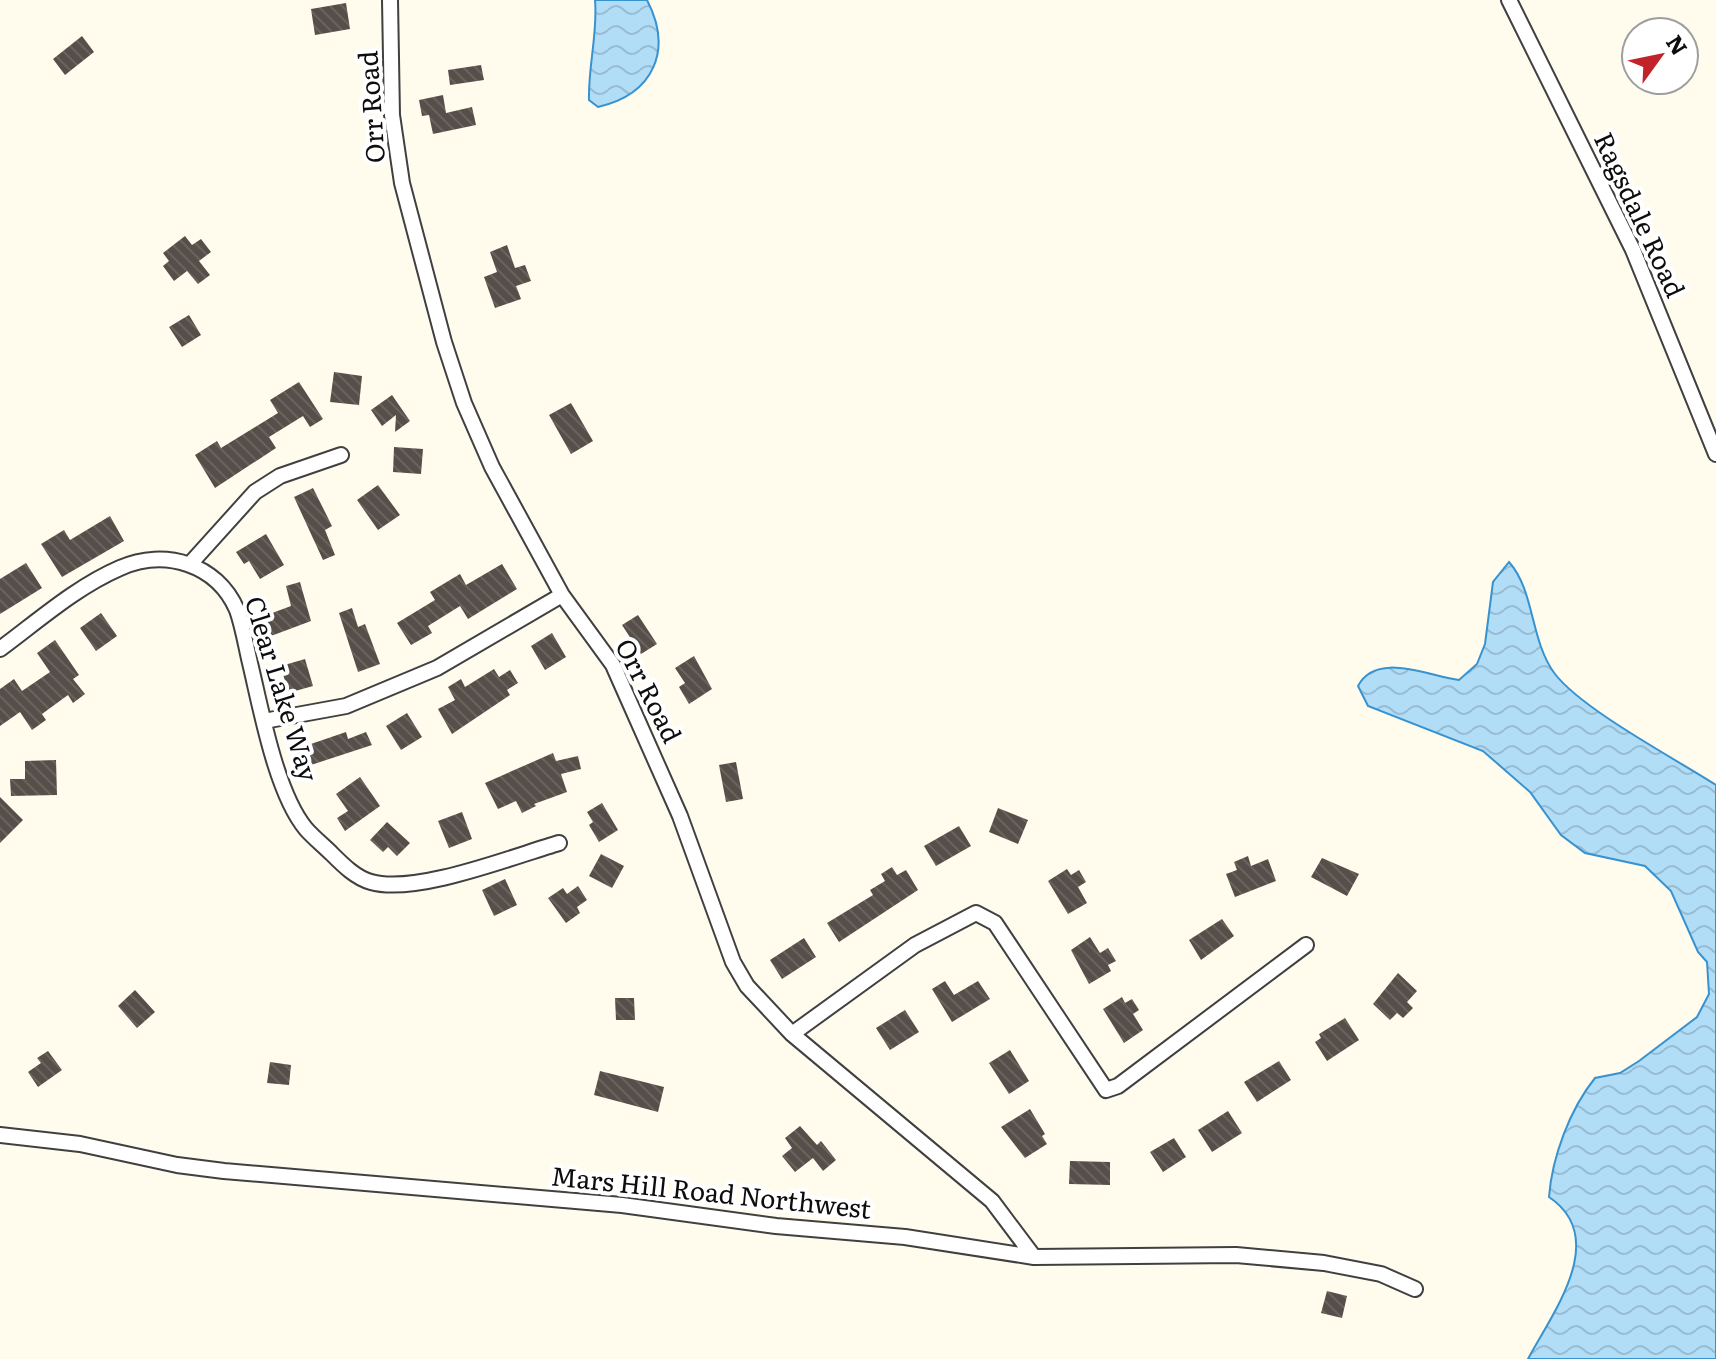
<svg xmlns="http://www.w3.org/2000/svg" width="1716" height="1359" font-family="Literata,serif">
	<defs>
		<pattern id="water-waves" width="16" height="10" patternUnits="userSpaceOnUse" patternTransform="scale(2)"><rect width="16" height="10" fill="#b2ddf7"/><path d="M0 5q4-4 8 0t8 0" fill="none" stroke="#98bcd3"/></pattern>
		<pattern id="building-back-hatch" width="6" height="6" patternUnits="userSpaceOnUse" patternTransform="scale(2)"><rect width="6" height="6" fill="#564e49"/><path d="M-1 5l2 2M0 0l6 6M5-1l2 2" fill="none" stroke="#69635f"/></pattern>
	</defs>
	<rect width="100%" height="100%" fill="#fffcee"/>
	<!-- water -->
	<path fill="url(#water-waves)" stroke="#3792d0" stroke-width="2" d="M595,0H647C673,50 654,94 598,107L589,100C588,66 598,33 595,0Z
		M1509,562C1535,591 1530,641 1555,674C1583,710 1674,758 1716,785V1359H1528C1553,1312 1610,1238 1549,1197C1552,1157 1570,1109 1595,1078L1620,1073L1639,1061L1697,1017L1709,994L1707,962L1698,952L1671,891L1645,866L1585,853L1561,835L1530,792L1483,751L1368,706L1358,686C1376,651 1428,676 1459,680L1477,664L1485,644L1493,582Z"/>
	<!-- building -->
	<path fill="url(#building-back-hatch)" d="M346,3L350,29L315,35L311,9Z
		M82,36L94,52L65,75L53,59Z
		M481,65L484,80L450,85L448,70Z
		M443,95L446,113L472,107L476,125L433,134L429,115L422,116L419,100Z
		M185,236L192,245L201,239L211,252L199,261L210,275L198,284L187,271L174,281L163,266L169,261L163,253Z
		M507,245L515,268L525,265L531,281L516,286L521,299L495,308L484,277L497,272L490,252Z
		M189,315L201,335L182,347L169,327Z
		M334,372L362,376L359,405L330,402Z
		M299,382L323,419L310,427L303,416L269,437L276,448L215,488L195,455L217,441L221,448L278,413L270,400Z
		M392,395L410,421L395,432L396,415L382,426L371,410Z
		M571,403L593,441L571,454L549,415Z
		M394,447L423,449L421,474L393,472Z
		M378,485L400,515L378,530L357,500Z
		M313,488L332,526L325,530L335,555L323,560L294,497Z
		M110,516L124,541L62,577L41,544L64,530L70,540Z
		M266,534L284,565L260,579L249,561L244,564L236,552Z
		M26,563L42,588L0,614V579Z
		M502,564L517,589L468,619L460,606L428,626L432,633L411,645L397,623L435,600L430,592L460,574L466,585Z
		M300,582L311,621L271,636L264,616L291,606L286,586Z
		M352,608L358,627L365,624L380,664L358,672L339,613Z
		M101,613L117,636L96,651L80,628Z
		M638,615L657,644L641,654L622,625Z
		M552,633L566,657L545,670L531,646Z
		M55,640L79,675L73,679L85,694L73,703L68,695L42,714L46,720L32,730L20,712L0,726V689L14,679L22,691L50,672L37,653Z
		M694,656L712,689L689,704L679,687L685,683L675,668Z
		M305,659L313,686L288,693L281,666Z
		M494,669L499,677L510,670L518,683L507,690L510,695L452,734L438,709L455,700L448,687L461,679L465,687Z
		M407,713L422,737L401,750L386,726Z
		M346,732L348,739L366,732L372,745L311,765L305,746Z
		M553,753L556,761L578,756L581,769L561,774L567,792L534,804L536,806L522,813L516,801L498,809L485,783Z
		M56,760L57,795L11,796L10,779H25V761Z
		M736,762L743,799L726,802L719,765Z
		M360,777L380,806L345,831L337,818L348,811L336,794Z
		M0,797L23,820L0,843Z
		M602,803L618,830L599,842L589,825L593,822L587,812Z
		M998,808L1028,820L1018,844L989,832Z
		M462,812L472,839L449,848L438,821Z
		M387,822L410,843L397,856L388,847L383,852L370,840Z
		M959,826L971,846L936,866L924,846Z
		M601,854L624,866L612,888L589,876Z
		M1248,856L1251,866L1268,859L1276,881L1235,897L1226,874L1237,870L1234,862Z
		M1322,858L1359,874L1347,896L1311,877Z
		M892,867L897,875L906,870L918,890L839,942L827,923L873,895L870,890L885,881L881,874Z
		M1067,869L1071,875L1079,870L1086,882L1078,887L1087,903L1068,914L1048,881Z
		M505,879L517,905L494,916L482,890Z
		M578,886L587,900L577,907L580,913L566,923L548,898L563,888L567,894Z
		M1222,919L1234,936L1201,960L1189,940Z
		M1090,937L1100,953L1108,948L1116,961L1108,965L1111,971L1089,984L1071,950Z
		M804,938L816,957L782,979L770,960Z
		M1398,973L1417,991L1407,1002L1413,1008L1403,1018L1397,1013L1390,1020L1373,1004Z
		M945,981L954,995L978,981L990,999L952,1022L932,989Z
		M135,990L155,1012L137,1028L118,1006Z
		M1122,997L1125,1003L1132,999L1139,1010L1133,1014L1143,1030L1124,1043L1103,1009Z
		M615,998H634L635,1020H616Z
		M905,1010L919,1032L890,1050L876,1028Z
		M1345,1018L1359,1040L1327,1061L1315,1042L1321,1038L1319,1034Z
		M1010,1050L1029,1081L1009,1094L989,1063Z
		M48,1051L62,1070L38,1087L28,1072L41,1063L37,1058Z
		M1279,1061L1291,1080L1257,1102L1244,1082Z
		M270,1062L291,1065L289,1085L267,1083Z
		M600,1071L664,1087L658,1112L594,1095Z
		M1030,1109L1045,1134L1042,1136L1047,1144L1025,1158L1001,1127Z
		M1228,1111L1242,1133L1212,1152L1198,1130Z
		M800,1126L817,1145L821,1141L836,1160L823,1171L813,1158L795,1172L782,1156L792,1148L785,1138Z
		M1174,1138L1186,1157L1163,1172L1150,1152Z
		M1070,1161L1110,1162V1185L1069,1184Z
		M1327,1291L1347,1296L1342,1318L1321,1313Z"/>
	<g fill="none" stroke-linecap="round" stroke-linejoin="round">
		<defs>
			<path id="street" d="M390,0L392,115L402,183L444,342L464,403L492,467L562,595L613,665L680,816L733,962L747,986L792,1034L992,1201L1034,1257
				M1509,0L1633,250L1716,454
				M190,564L255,492L280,476L341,455
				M0,649C38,621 76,587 120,568C165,548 217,564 237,610C243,627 246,646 250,663C261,709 276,793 306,829C314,838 324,846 332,854C343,865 356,878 371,882C416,895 514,856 559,843
				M264,721L346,706L437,668L562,595
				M792,1034L915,945L976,913L995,923L1106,1090L1118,1086L1306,945
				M0,1135L80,1144L177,1165L224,1171L622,1205L776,1226L905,1237L1034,1257L1236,1255L1324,1263L1381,1274L1415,1289"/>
		</defs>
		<!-- street casing -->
		<use href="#street" stroke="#404040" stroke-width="18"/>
		<!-- street -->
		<use href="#street" stroke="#fff" stroke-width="14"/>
	</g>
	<g text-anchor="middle" stroke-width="8" stroke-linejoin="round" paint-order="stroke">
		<!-- street labels -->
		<g font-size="26" fill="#0d0d0d" stroke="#fff">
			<text transform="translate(372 107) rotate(-94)" y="9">Orr Road</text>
			<text transform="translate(1639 215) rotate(65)" y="9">Ragsdale Road</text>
			<text transform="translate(281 689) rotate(73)" y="9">Clear Lake Way</text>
			<text transform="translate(648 691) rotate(63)" y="9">Orr Road</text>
			<text transform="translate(711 1193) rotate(6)" y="9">Mars Hill Road Northwest</text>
		</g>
	</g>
	<!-- north arrow -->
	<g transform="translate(1660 56) rotate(57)"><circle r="38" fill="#ffffff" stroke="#9e9e9e" stroke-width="2"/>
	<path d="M0-6L14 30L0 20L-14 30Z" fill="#c0232a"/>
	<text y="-12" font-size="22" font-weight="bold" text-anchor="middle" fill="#0d0d0d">N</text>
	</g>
</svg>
